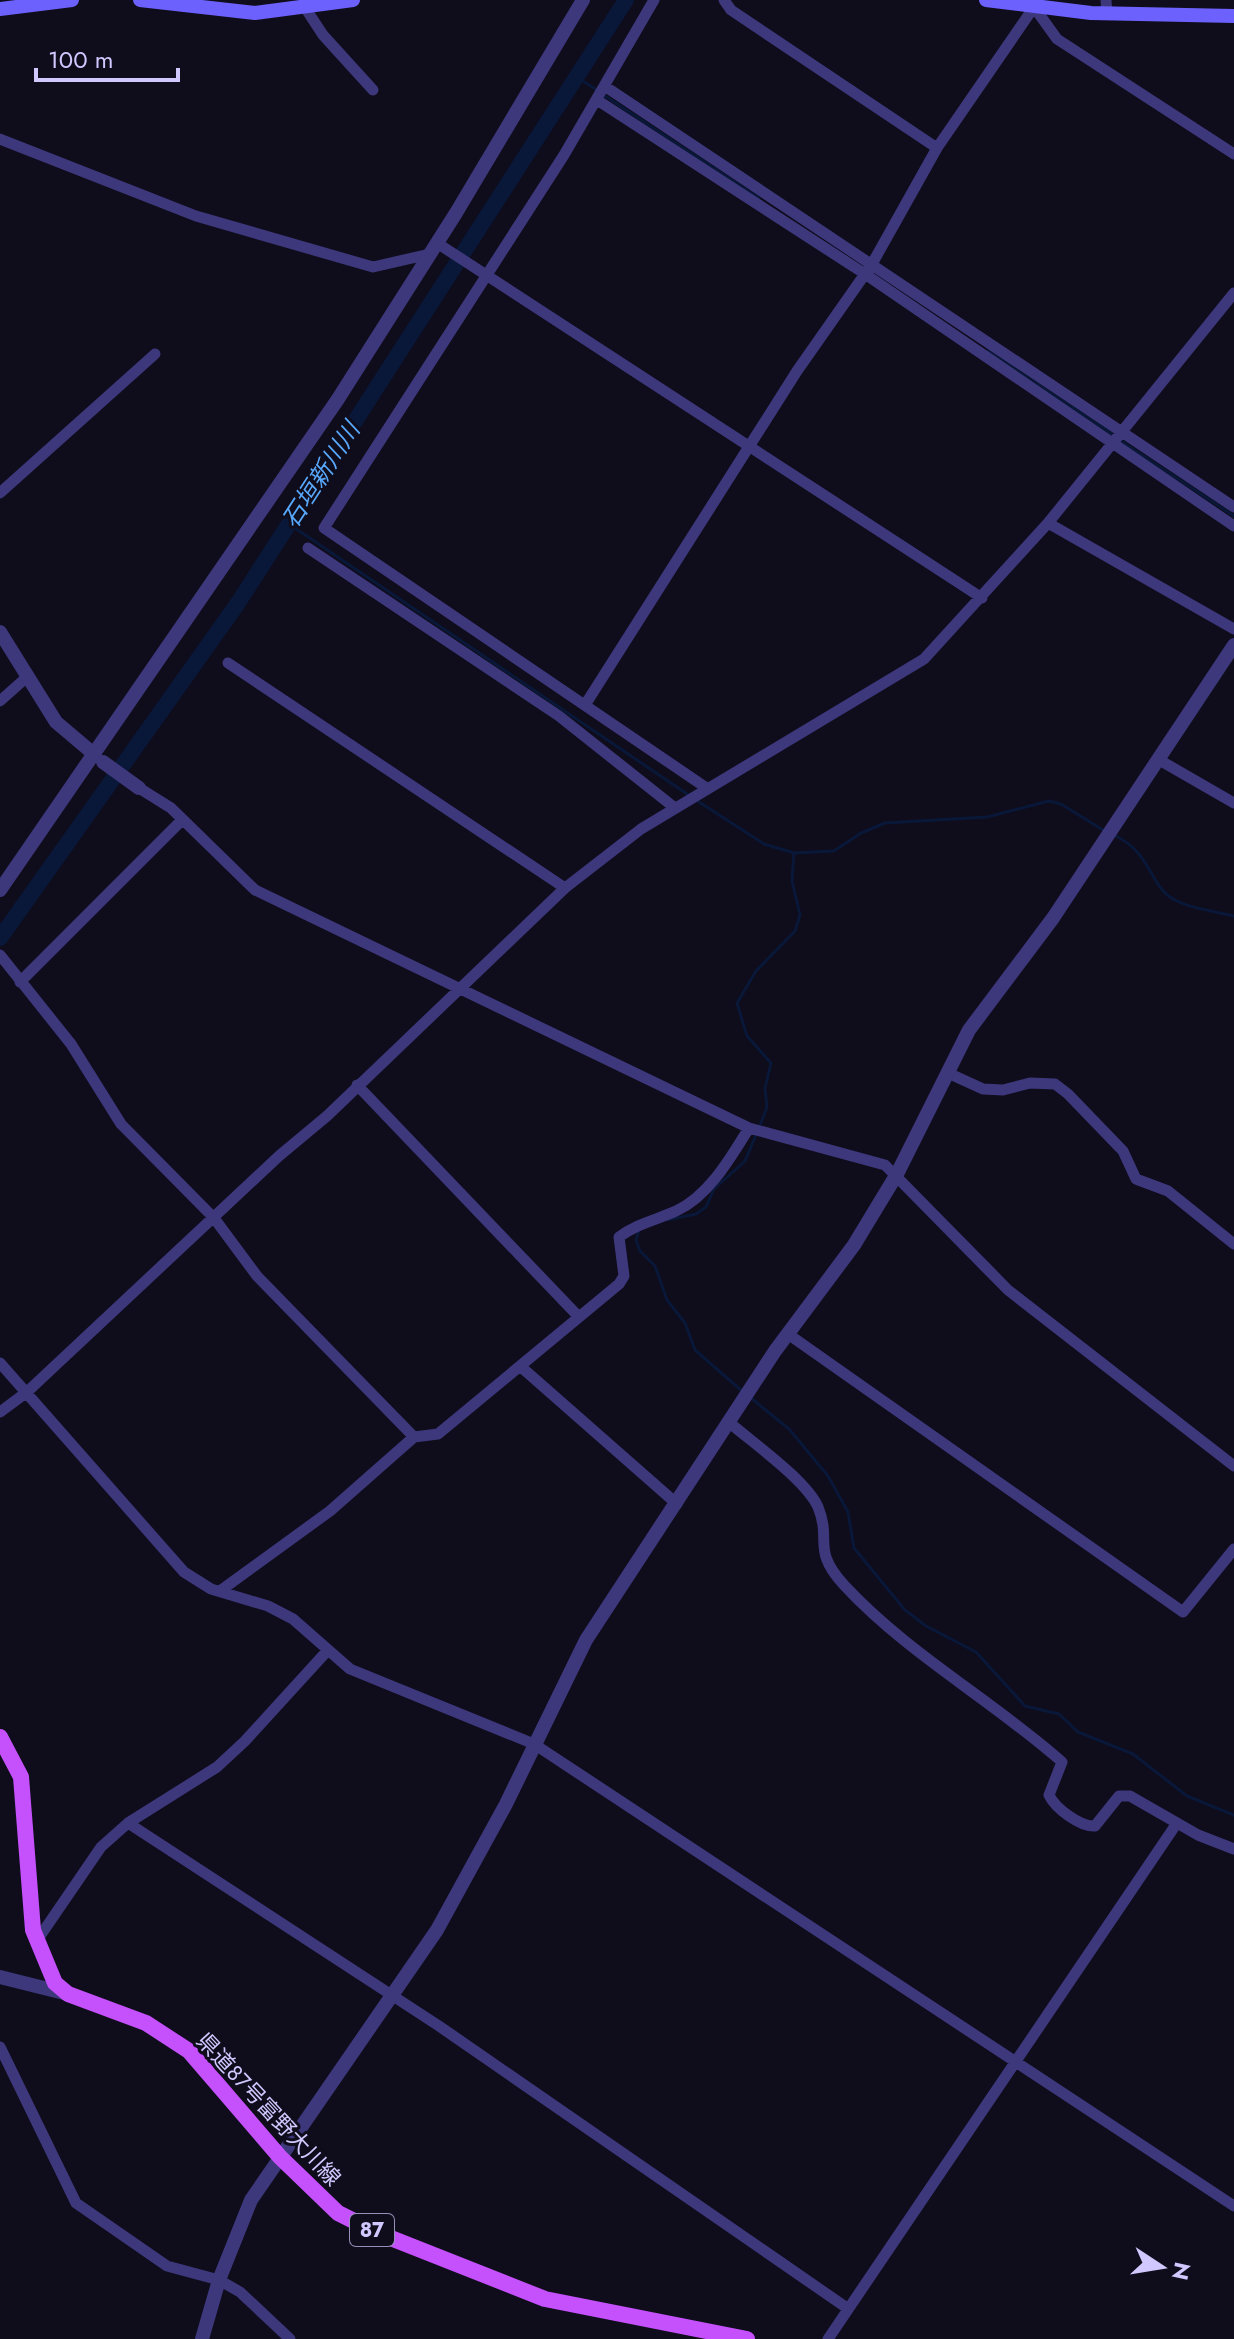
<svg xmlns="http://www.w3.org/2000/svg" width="1234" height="2339" font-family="Jost,'Noto Sans JP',sans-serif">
	<rect width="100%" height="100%" fill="#0f0c1c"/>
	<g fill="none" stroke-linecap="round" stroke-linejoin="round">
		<!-- stream -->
		<path stroke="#091838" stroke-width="3" d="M578,78L597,90
			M605,96L759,198
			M988,351L1115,436
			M1121,441L1234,516
			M289,524L690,796
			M696,800L764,844L794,853L834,851L861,833L885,823L987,817L1049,801L1061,804L1103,830
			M1114,835C1152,853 1149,885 1173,899C1191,909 1214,911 1234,916
			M759,1128L767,1107L765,1088L771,1063L747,1036L737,1003L756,971L795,931L800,915L792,881L794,853
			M667,1220L696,1214L706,1207L714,1189L745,1161L756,1135
			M639,1230L636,1240L640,1251L655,1266L667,1300L685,1323L695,1350L742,1391
			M751,1398L789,1429L828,1476L848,1512L854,1548L905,1610L926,1626L976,1652L1025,1706L1059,1714L1078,1732L1133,1754L1187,1796L1234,1815"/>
		<!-- river -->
		<path stroke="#091838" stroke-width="16" d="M0,938L238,603L626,0"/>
		<!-- minor -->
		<path stroke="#3d377b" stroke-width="11" d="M654,0L564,155L324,528L708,789
			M724,0L731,10L937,148
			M1106,0L1107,14
			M304,6L323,35L373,90
			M606,87L1234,507
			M597,100L865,274L1234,526
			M0,139L196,216L373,267L430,254
			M437,243L982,598
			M0,493L155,354
			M1048,523L1234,629
			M308,548L559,716L675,808
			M228,663L565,888
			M0,701L27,677
			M585,705L797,371L872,264L937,148L1034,7L1057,39L1234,154
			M1161,761L1234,803
			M139,788L171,808L255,890L749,1128L885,1165L1008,1290L1234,1466
			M0,955L71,1044L121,1124L214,1218L257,1276L414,1437
			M20,982L182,820
			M948,1073L983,1089L1003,1090L1030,1083L1055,1084L1068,1094L1123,1151L1136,1179L1168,1191L1234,1244
			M357,1085L578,1316
			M788,1334L1183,1612L1234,1549
			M0,1363L184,1572L211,1589L268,1606L293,1619L350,1669L534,1744L1234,2206
			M520,1366L677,1504
			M0,1412L27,1392L279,1156L327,1116L565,888L641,829L924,659L1048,523L1234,293
			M730,1423C753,1443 806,1480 818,1507C832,1541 811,1549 844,1585C908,1654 992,1700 1062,1762L1049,1795C1055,1808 1080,1827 1095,1826L1119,1796H1130L1198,1835L1234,1849
			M220,1591L330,1511L414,1437L438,1434L619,1284L624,1276L619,1237C636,1224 656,1220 676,1211C709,1196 731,1157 749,1128
			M128,1823L439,2026L847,2308
			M36,1942L101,1847L128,1823L217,1767L245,1741L328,1650
			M0,2047L76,2203L167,2266L219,2280L240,2292L290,2339
			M828,2339L1177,1823"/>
		<!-- tertiary -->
		<path stroke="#3d377b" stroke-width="14" d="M0,632L56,722L95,755
			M103,762L139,788
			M0,890L338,399L456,213L583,0
			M0,1977L68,1994
			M202,2339L219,2280L251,2200L437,1930L506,1804L586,1640L775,1351L854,1245L897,1174L969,1030L1053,918L1234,645"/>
		<!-- secondary -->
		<path stroke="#6c61fc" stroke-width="14" d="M140,0L255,13L353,0
			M986,0L1091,13L1234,16
			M0,9L72,0"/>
		<!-- primary -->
		<path stroke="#c451fc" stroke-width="16" d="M0,1737L21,1777L33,1930L55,1983L68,1994L146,2023L189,2051L280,2157L338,2213L378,2233L545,2299L747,2339"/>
	</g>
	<g text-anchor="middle" stroke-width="6" stroke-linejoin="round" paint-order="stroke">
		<!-- shield labels -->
		<rect fill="#0f0c1c" stroke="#9690ba" stroke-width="2" x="350" y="2214" width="44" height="32" rx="6"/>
		<g font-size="20" font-weight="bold" fill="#d0c8fe">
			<text x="372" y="2237">87</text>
		</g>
		<!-- street labels -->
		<g font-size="22" fill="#d0c8fe" stroke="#0f0c1c">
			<text transform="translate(269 2109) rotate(47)" y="8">県道87号富野大川線</text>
		</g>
		<!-- water labels -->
		<g font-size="24" font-style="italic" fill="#58a8fc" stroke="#0f0c1c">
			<text transform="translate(321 475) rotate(-57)" y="8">石垣新川川</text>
		</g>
	</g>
	<!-- north arrow -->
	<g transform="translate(1162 2267) rotate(102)" stroke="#0f0c1c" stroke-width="6" paint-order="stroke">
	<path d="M0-6L14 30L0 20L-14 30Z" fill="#d0c8fe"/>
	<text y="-12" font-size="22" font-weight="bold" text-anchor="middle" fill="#d0c8fe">N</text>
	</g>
	<!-- scale -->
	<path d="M36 68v12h142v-12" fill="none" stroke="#d0c8fe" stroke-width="4"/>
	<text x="48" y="68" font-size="24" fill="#d0c8fe" stroke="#0f0c1c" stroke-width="6" paint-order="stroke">100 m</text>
</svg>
